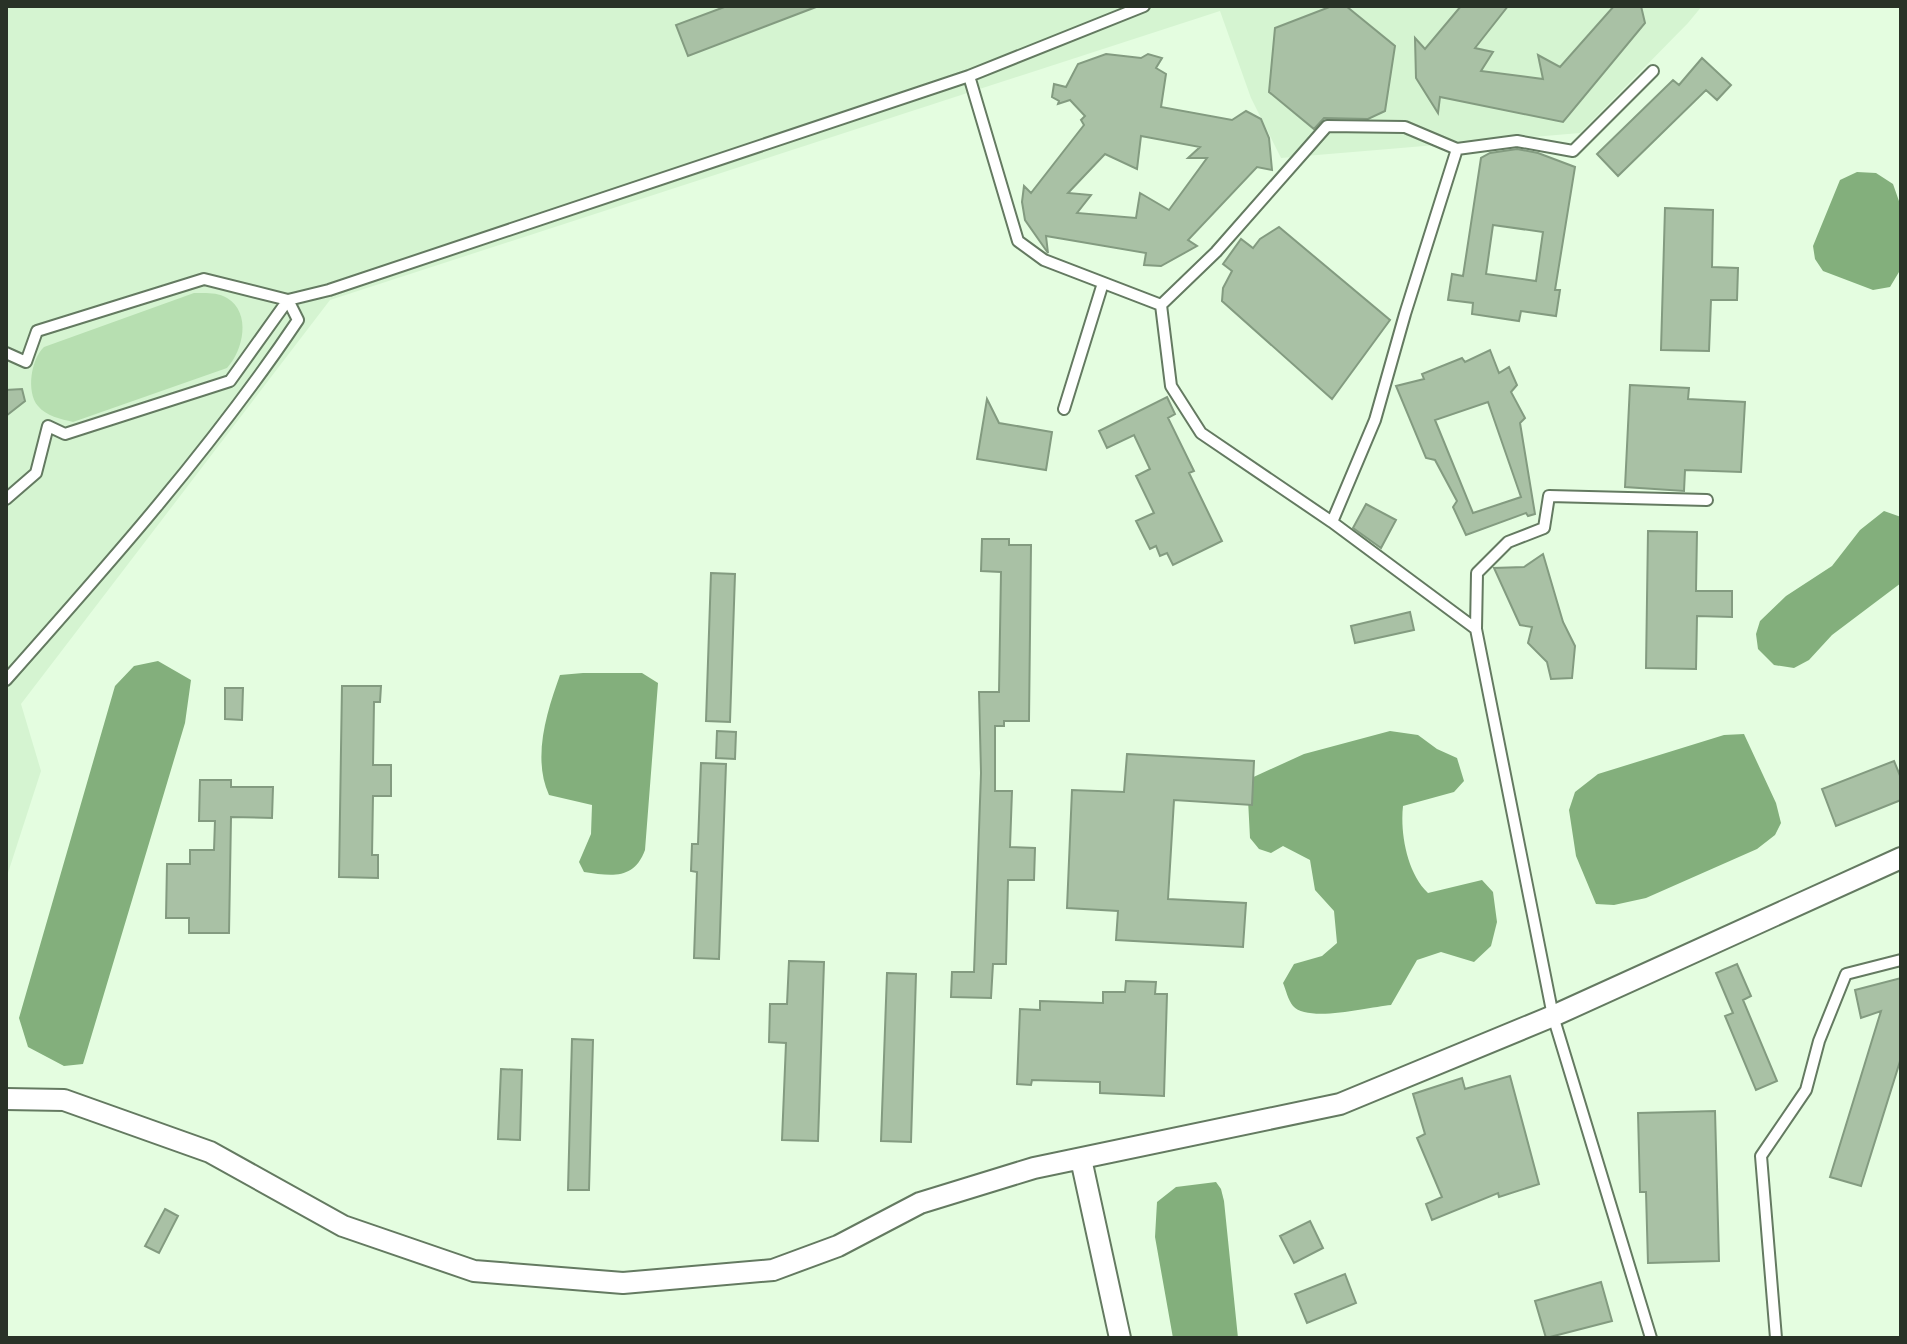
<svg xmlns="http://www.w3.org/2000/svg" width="1907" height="1344" font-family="'Golos Text',sans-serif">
	<rect width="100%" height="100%" fill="#e4fde0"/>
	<!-- built -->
	<path fill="#d5f4d1" d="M6,6H1702L1688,23L1580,133L1281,158L1251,98L1220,11L330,300L21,704L41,771L6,879Z"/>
	<!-- green -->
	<path fill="#b7dfb1" d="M194,293C206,293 217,292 227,298C252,313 243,351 227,368L73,422C61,419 46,416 38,406C26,392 31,359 44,347Z"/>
	<!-- water -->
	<path fill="#83af7c" d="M1857,172L1876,173L1893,184L1900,204L1899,272L1890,287L1873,290L1823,271L1815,259L1813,246L1840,180Z
		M1884,511L1901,517V583L1832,635L1809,660L1794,668L1774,665L1758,649L1756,634L1760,621L1786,596L1832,566L1860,530Z
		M158,661L191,680L185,723L83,1064L64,1066L28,1047L19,1018L115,686L134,666Z
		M583,673H642L658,683L645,850C634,880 612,876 584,872L579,862L591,834L592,805L549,795C532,758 547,711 560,675Z
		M1390,731L1418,735L1437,749L1457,758L1464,781L1454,792L1403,806C1400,833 1407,873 1428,893L1482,880L1493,892L1497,922L1491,946L1474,962L1441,952L1417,960L1391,1005C1369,1007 1308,1023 1293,1006C1288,1000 1286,990 1283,983L1294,964L1322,956L1337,943L1334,911L1315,890L1310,860L1283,846L1271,853L1259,849L1250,838L1247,780L1304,754Z
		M1744,734L1776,803L1781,823L1775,835L1757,849L1646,898L1614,905L1596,904L1576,856L1569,810L1575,792L1598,774L1724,735Z
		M1216,1182L1221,1189L1224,1201L1238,1338H1173L1155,1237L1157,1202L1176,1187Z"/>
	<!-- building -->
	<path fill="#a9c1a5" stroke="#839b80" stroke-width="2" fill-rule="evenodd" d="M727,6H815L816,7L688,56L676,25Z
		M1332,6H1346L1395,46L1385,111L1368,119L1324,118L1314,129L1269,92L1275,28Z
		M1461,6H1508L1475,48L1493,52L1481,71L1543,79L1538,55L1560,67L1614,6H1641L1645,23L1563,122L1440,97L1438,113L1416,78L1415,38L1425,49Z
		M1106,54L1141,58L1148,54L1162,58L1156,68L1166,74L1161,107L1232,120L1246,111L1261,119L1269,138L1272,170L1257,167L1188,240L1197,246L1161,266L1144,265L1146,253L1046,236L1048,253L1025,220L1022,202L1024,186L1031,193L1084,125L1081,120L1085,116L1070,100L1058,104L1059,101L1052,97L1054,84L1066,87L1078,64ZM1141,136L1200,147L1188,158H1207L1169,210L1140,193L1136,218L1077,213L1091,195L1068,193L1105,154L1137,169Z
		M1702,58L1731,85L1717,100L1706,90L1618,176L1597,154L1673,80L1679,85Z
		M1517,149L1538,153L1575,167L1555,290H1560L1556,316L1521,311L1519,321L1472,314L1473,303L1448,300L1452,274L1463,276L1481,158L1490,153ZM1493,225L1543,232L1536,281L1486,274Z
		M1665,208L1713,210L1712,267L1738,268L1737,300H1711L1709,351L1661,350Z
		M1279,227L1390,320L1332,399L1222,301L1223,288L1232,271L1223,264L1241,239L1253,248L1260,239Z
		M1490,350L1499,373L1509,367L1517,385L1511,392L1525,418L1520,423L1535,514L1528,516L1526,513L1466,535L1453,507L1457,501L1435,460L1426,458L1396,386L1424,379L1422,374L1462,358L1465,362ZM1488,402L1521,497L1473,513L1435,420Z
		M1630,385L1689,388L1688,399L1745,402L1741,472L1685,470L1684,491L1625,487Z
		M22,389L25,401L6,416V390Z
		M1167,397L1175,414L1168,418L1194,471L1189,473L1222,541L1173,565L1167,553L1160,556L1156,546L1150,549L1136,521L1154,513L1136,476L1150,469L1134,435L1107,448L1099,431Z
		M987,399L999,423L1052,432L1046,470L977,459Z
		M1366,504L1396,520L1381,548L1353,528Z
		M1648,531L1697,532L1696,591H1732V617L1697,616L1696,669L1646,668Z
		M982,539H1009V545H1031L1029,721H1004V726H995V791H1012L1010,847L1035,848L1034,880H1008L1006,964H993L991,998L951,997L952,972H974L981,773L979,692H999L1001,572L981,571Z
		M1543,554L1563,622L1575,646L1572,678L1551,679L1547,662L1528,643L1532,627L1520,625L1494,568L1524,567Z
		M711,573L735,574L730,722L706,721Z
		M1410,612L1414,630L1355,643L1351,626Z
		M342,686H381L380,702H374L373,765H391V796H373L372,855H378V878L339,877Z
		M225,688H243L242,720L225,719Z
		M717,731L736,732L735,759L716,758Z
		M1127,754L1254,761L1252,805L1174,800L1168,899L1246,903L1243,947L1116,940L1118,911L1067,908L1072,790L1124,792Z
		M1894,761L1901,778V800L1836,826L1822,789Z
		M701,763L726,764L719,959L694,958L697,872L691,871L692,844H698Z
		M200,780H231V787H273L272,818L231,817L229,933H189V918H166L167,864H190V850H214L215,821H199Z
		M789,961L824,962L818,1141L782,1140L786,1043L769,1042L770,1004H787Z
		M1737,964L1751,996L1743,1000L1777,1081L1756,1090L1725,1016L1733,1013L1716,973Z
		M887,973L916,974L911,1142L881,1141Z
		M1901,978V1058L1861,1186L1830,1177L1881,1011L1861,1018L1855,990Z
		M1126,981L1156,982L1155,994H1167L1164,1096L1100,1093V1082L1032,1080L1031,1085L1017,1084L1020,1009L1040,1010V1001L1103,1003V992H1125Z
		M572,1039L593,1040L589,1190H568Z
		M501,1069L522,1070L520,1140L498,1139Z
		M1510,1076L1539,1184L1499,1197L1498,1193L1432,1220L1426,1204L1442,1197L1417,1138L1425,1134L1413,1094L1462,1078L1465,1089Z
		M1715,1111L1719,1261L1648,1263L1646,1192H1640L1638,1113Z
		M165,1209L178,1216L159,1253L145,1246Z
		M1310,1221L1323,1248L1294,1263L1280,1236Z
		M1345,1274L1356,1303L1307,1323L1295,1294Z
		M1601,1282L1612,1321L1546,1338L1535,1301Z"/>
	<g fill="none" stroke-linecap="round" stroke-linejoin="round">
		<defs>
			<path id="service" d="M969,76L1018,241L1044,260L1161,305L1171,386L1201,433L1332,522L1476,629L1553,1016L1651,1338
				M1161,305L1216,252L1327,126L1405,127L1457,149
				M6,353L26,362L37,331L204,279L288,300L329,290L969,76L1144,6
				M1064,409L1103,283
				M6,499L36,473L48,426L65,434L230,381L288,300L298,320C212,448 109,564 6,680
				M1332,522L1375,420L1405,314L1457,149L1517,141L1573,151L1653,71
				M1476,629L1477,573L1508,542L1544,528L1549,496L1707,500
				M1776,1338L1761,1156L1806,1090L1819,1041L1846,974L1901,960"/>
			<path id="minor" d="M6,1099L64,1100L210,1152L343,1226L474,1271L623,1283L773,1270L838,1246L920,1203L1034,1168L1340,1104L1553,1016L1901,858
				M1081,1159L1120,1338"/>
		</defs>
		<!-- service casing -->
		<use href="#service" stroke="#647a61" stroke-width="14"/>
		<!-- minor casing -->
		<use href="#minor" stroke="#647a61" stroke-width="24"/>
		<!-- service -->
		<use href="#service" stroke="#fff" stroke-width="10"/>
		<!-- minor -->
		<use href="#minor" stroke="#fff" stroke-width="20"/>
	</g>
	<!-- border -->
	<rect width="1907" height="1344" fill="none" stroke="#293227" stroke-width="16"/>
</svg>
